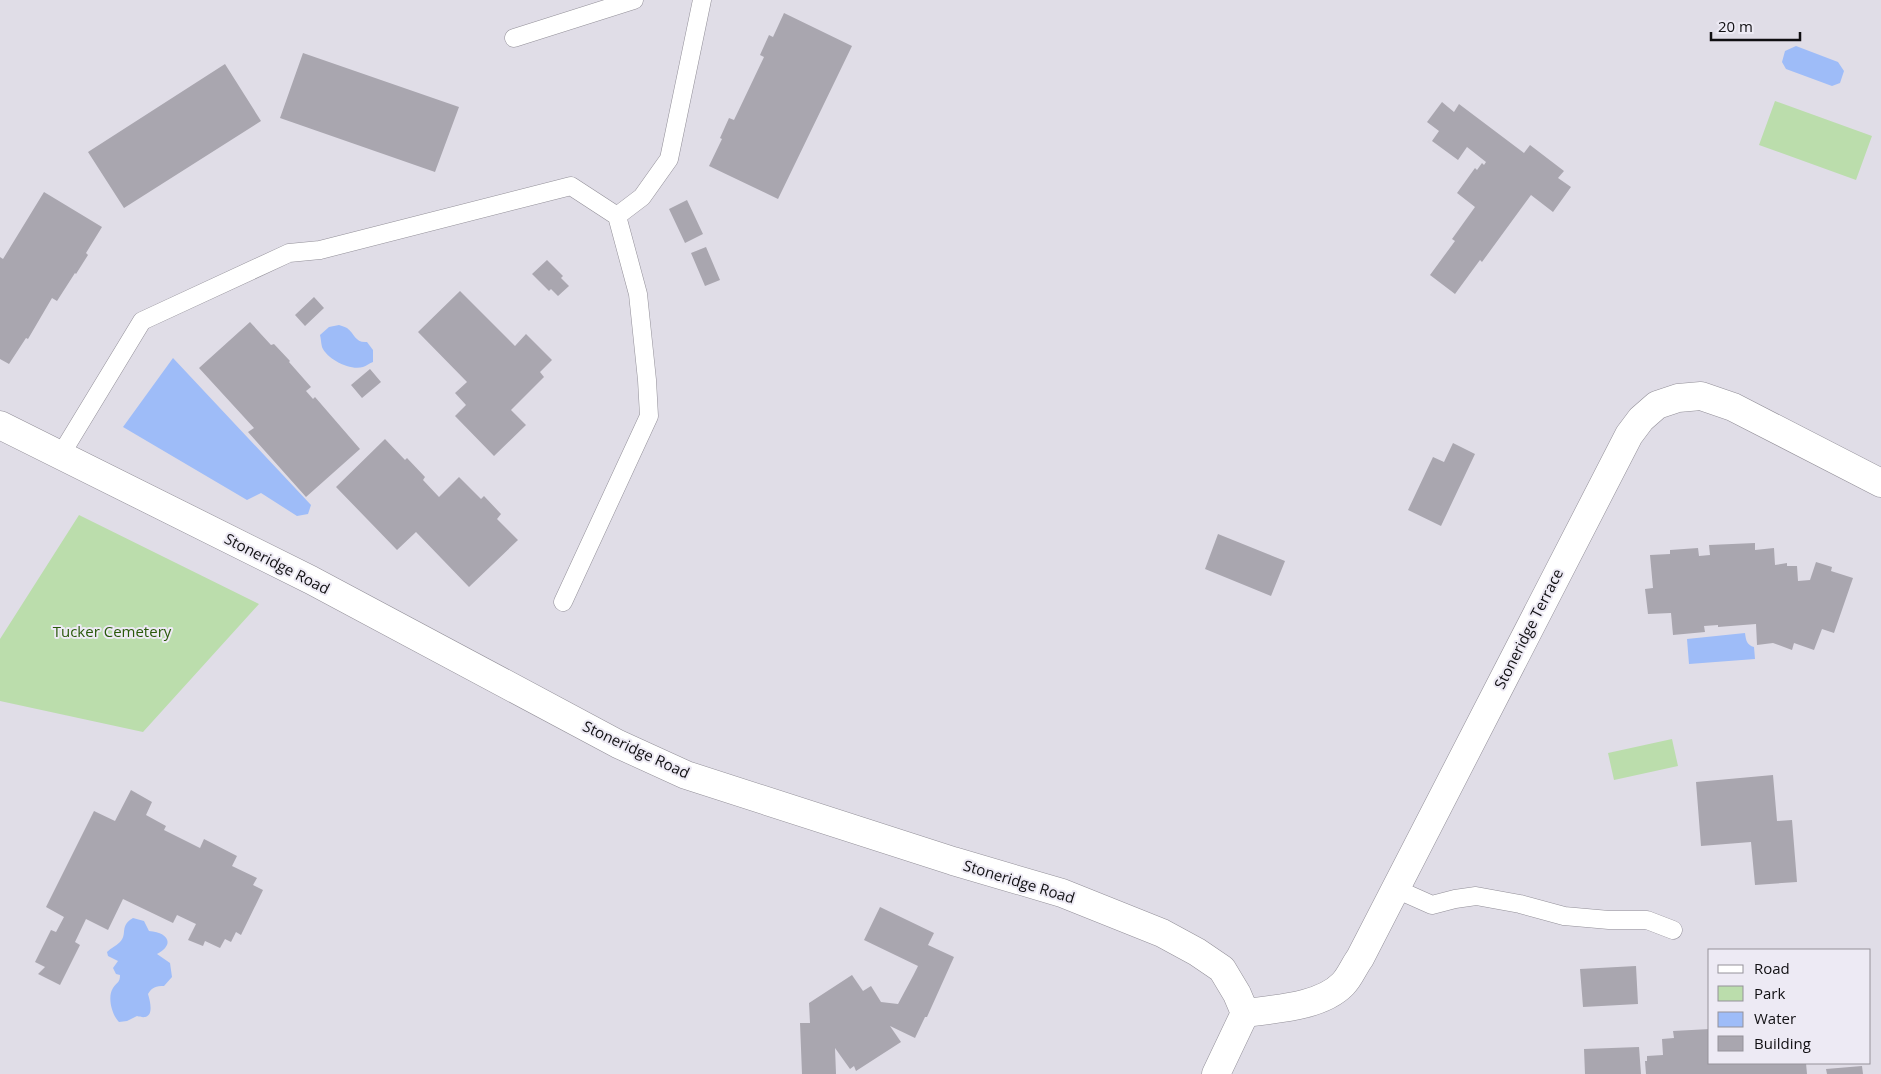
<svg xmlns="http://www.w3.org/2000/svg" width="1881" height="1074" font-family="'Open Sans',sans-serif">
	<rect width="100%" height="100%" fill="#e0dde7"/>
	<!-- green -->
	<path fill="#bbddac" d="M1775,101L1872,136L1856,180L1759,145Z
		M79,515L259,604L143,732L0,701V639Z
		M1672,739L1678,766L1614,780L1608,753Z"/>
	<!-- water -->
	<path fill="#9ebcf8" d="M1796,46L1838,62L1844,71L1840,83L1832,86L1786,69L1782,62L1785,51Z
		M339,325C342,326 345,327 347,328C355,334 355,343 367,342L373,350V362C370,363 366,366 363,367C350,371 327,359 322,347C321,343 321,339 320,335L329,327Z
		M173,358L311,505L308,514L297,516L261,493L247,500L123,427Z
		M1745,633C1746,641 1747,645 1754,647L1755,659L1689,664L1687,639Z
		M133,918L144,921L149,931C167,932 176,944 157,954L170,963L172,977L164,986C156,986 152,987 148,994C151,1004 155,1022 137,1016L127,1021L119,1022C112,1015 107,997 113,988C117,982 120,983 120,975L116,974L113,968L118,961L108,956L107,952C111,948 116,946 120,942C128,934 119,926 133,918Z"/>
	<!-- building -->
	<path fill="#a9a6af" d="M784,13L852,46L778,199L709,166L722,139L720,138L729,118L734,120L764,57L760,55L769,35L773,37Z
		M303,53L459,107L435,172L280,118Z
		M225,64L261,121L124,208L88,152Z
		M1442,102L1454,112L1459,104L1524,153L1530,145L1564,171L1558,178L1571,187L1553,212L1531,195L1482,262L1480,260L1455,294L1430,275L1455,241L1452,239L1475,207L1457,193L1475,168L1477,170L1482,163L1484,165L1486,162L1467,147L1458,160L1432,141L1439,131L1427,122Z
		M44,192L102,227L86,253L88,255L76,274L75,273L57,301L52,298L28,339L26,338L9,364L0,359V257L3,259Z
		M687,200L703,234L685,243L669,209Z
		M706,247L720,280L705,286L691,253Z
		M547,260L563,276L561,278L569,286L558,296L551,289L549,291L532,274Z
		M460,291L515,346L526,334L552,360L540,372L544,377L511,410L526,425L494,456L455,416L466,405L455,393L467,382L418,332Z
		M314,297L324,308L305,326L295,315Z
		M250,322L271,345L274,344L290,361L289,362L311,387L306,391L313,399L315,397L360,449L306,497L248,432L254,428L199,368Z
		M370,369L381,382L362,398L351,385Z
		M385,439L405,460L407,458L425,477L423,480L439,497L459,477L481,499L484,496L501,514L497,519L518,540L469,587L416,532L397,550L336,487Z
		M1453,443L1475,454L1441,526L1408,510L1433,457L1444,462Z
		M1218,534L1285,561L1271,596L1205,569Z
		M1755,543V550L1774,548L1775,565L1787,563V566H1797L1798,581L1810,580L1816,562L1832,567L1831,571L1853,578L1834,633L1822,629L1814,650L1794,643L1792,650L1773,643L1757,645L1756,624L1718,627V625L1704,626L1705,632L1673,635L1671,613L1648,614L1645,589L1653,588L1650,555L1670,554V550L1698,548L1699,556L1710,555L1709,545Z
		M1773,775L1777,821L1792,820L1797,882L1755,885L1751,842L1701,846L1696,782Z
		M131,790L152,802L146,815L166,826L164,830L200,848L204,839L237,856L232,866L257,878L253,885L263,890L241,935L236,932L231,942L225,939L220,948L205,941L203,946L188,940L196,924L177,915L173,923L123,899L108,930L86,919L75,942L80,945L60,985L38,974L45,967L35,962L51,930L56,932L64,917L46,907L94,811L115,821Z
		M880,907L934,933L928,945L954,957L927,1017H925L915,1038L890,1026L901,1042L856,1071L854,1066L850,1069L835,1048L836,1074H802L800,1023H810L809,1003L852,975L863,991L871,986L881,1002L898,1004L913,976L918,966L864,940Z
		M1636,966L1638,1004L1583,1007L1580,969Z
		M1710,1029V1063H1806L1807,1074H1646L1645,1061H1647V1056L1663,1055L1662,1039L1674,1038L1673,1031Z
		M1639,1047L1641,1074H1585L1584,1049Z
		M1862,1066L1863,1074H1827L1826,1069Z"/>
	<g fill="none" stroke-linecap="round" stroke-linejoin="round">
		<defs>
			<path id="lane" d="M514,38L634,0
				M60,456L142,321L289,253L320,250L571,186L617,216L642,197L669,159L702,0
				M563,602L649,416L647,380L638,294L617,216
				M1396,889L1432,905L1455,899L1476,896L1520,904L1564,916L1609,920H1647L1673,930"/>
			<path id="street" d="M0,425L311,580L618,744L686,775L953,861L1062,893L1162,933L1197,952L1222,969L1237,994L1245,1013L1216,1074
				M1245,1013C1274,1009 1321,1007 1343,984C1350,977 1354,966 1360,958L1629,435L1641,419L1657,405L1678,398L1701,396L1733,407L1881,483"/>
		</defs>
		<!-- lane casing -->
		<use href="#lane" stroke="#928f98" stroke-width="19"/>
		<!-- street casing -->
		<use href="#street" stroke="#928f98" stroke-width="29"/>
		<!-- lane -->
		<use href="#lane" stroke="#fff" stroke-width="18"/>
		<!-- street -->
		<use href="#street" stroke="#fff" stroke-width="28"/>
	</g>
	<g text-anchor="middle" stroke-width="4" stroke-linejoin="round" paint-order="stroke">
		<!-- street labels -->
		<g font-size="15" fill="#100f12" stroke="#edeaf4">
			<text transform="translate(277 564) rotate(27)" y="5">Stoneridge Road</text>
			<text transform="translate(1529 629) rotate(-63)" y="5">Stoneridge Terrace</text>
			<text transform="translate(636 750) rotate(25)" y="5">Stoneridge Road</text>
			<text transform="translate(1019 882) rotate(17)" y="5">Stoneridge Road</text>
		</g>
		<!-- park labels -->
		<g font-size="15" fill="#2a590b" stroke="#edeaf4">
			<text x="112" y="637">Tucker Cemetery</text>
		</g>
	</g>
	<!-- legend -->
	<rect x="1708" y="949" width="162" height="115" fill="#edeaf4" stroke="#95929a"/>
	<rect x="1718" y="965" width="25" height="8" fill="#ffffff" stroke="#95929a"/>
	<text x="1754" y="974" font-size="15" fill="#100f12">Road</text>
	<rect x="1718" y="986" width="25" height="15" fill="#bbddac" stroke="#95929a"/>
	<text x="1754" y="999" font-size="15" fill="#100f12">Park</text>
	<rect x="1718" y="1012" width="25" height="15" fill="#9ebcf8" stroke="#95929a"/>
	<text x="1754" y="1024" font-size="15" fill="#100f12">Water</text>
	<rect x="1718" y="1036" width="25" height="15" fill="#a9a6af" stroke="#95929a"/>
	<text x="1754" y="1049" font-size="15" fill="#100f12">Building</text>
	<!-- scale -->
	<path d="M1711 32v8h89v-8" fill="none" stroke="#100f12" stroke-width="2.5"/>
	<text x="1718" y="32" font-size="15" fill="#100f12" stroke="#edeaf4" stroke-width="4" paint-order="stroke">20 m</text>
</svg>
